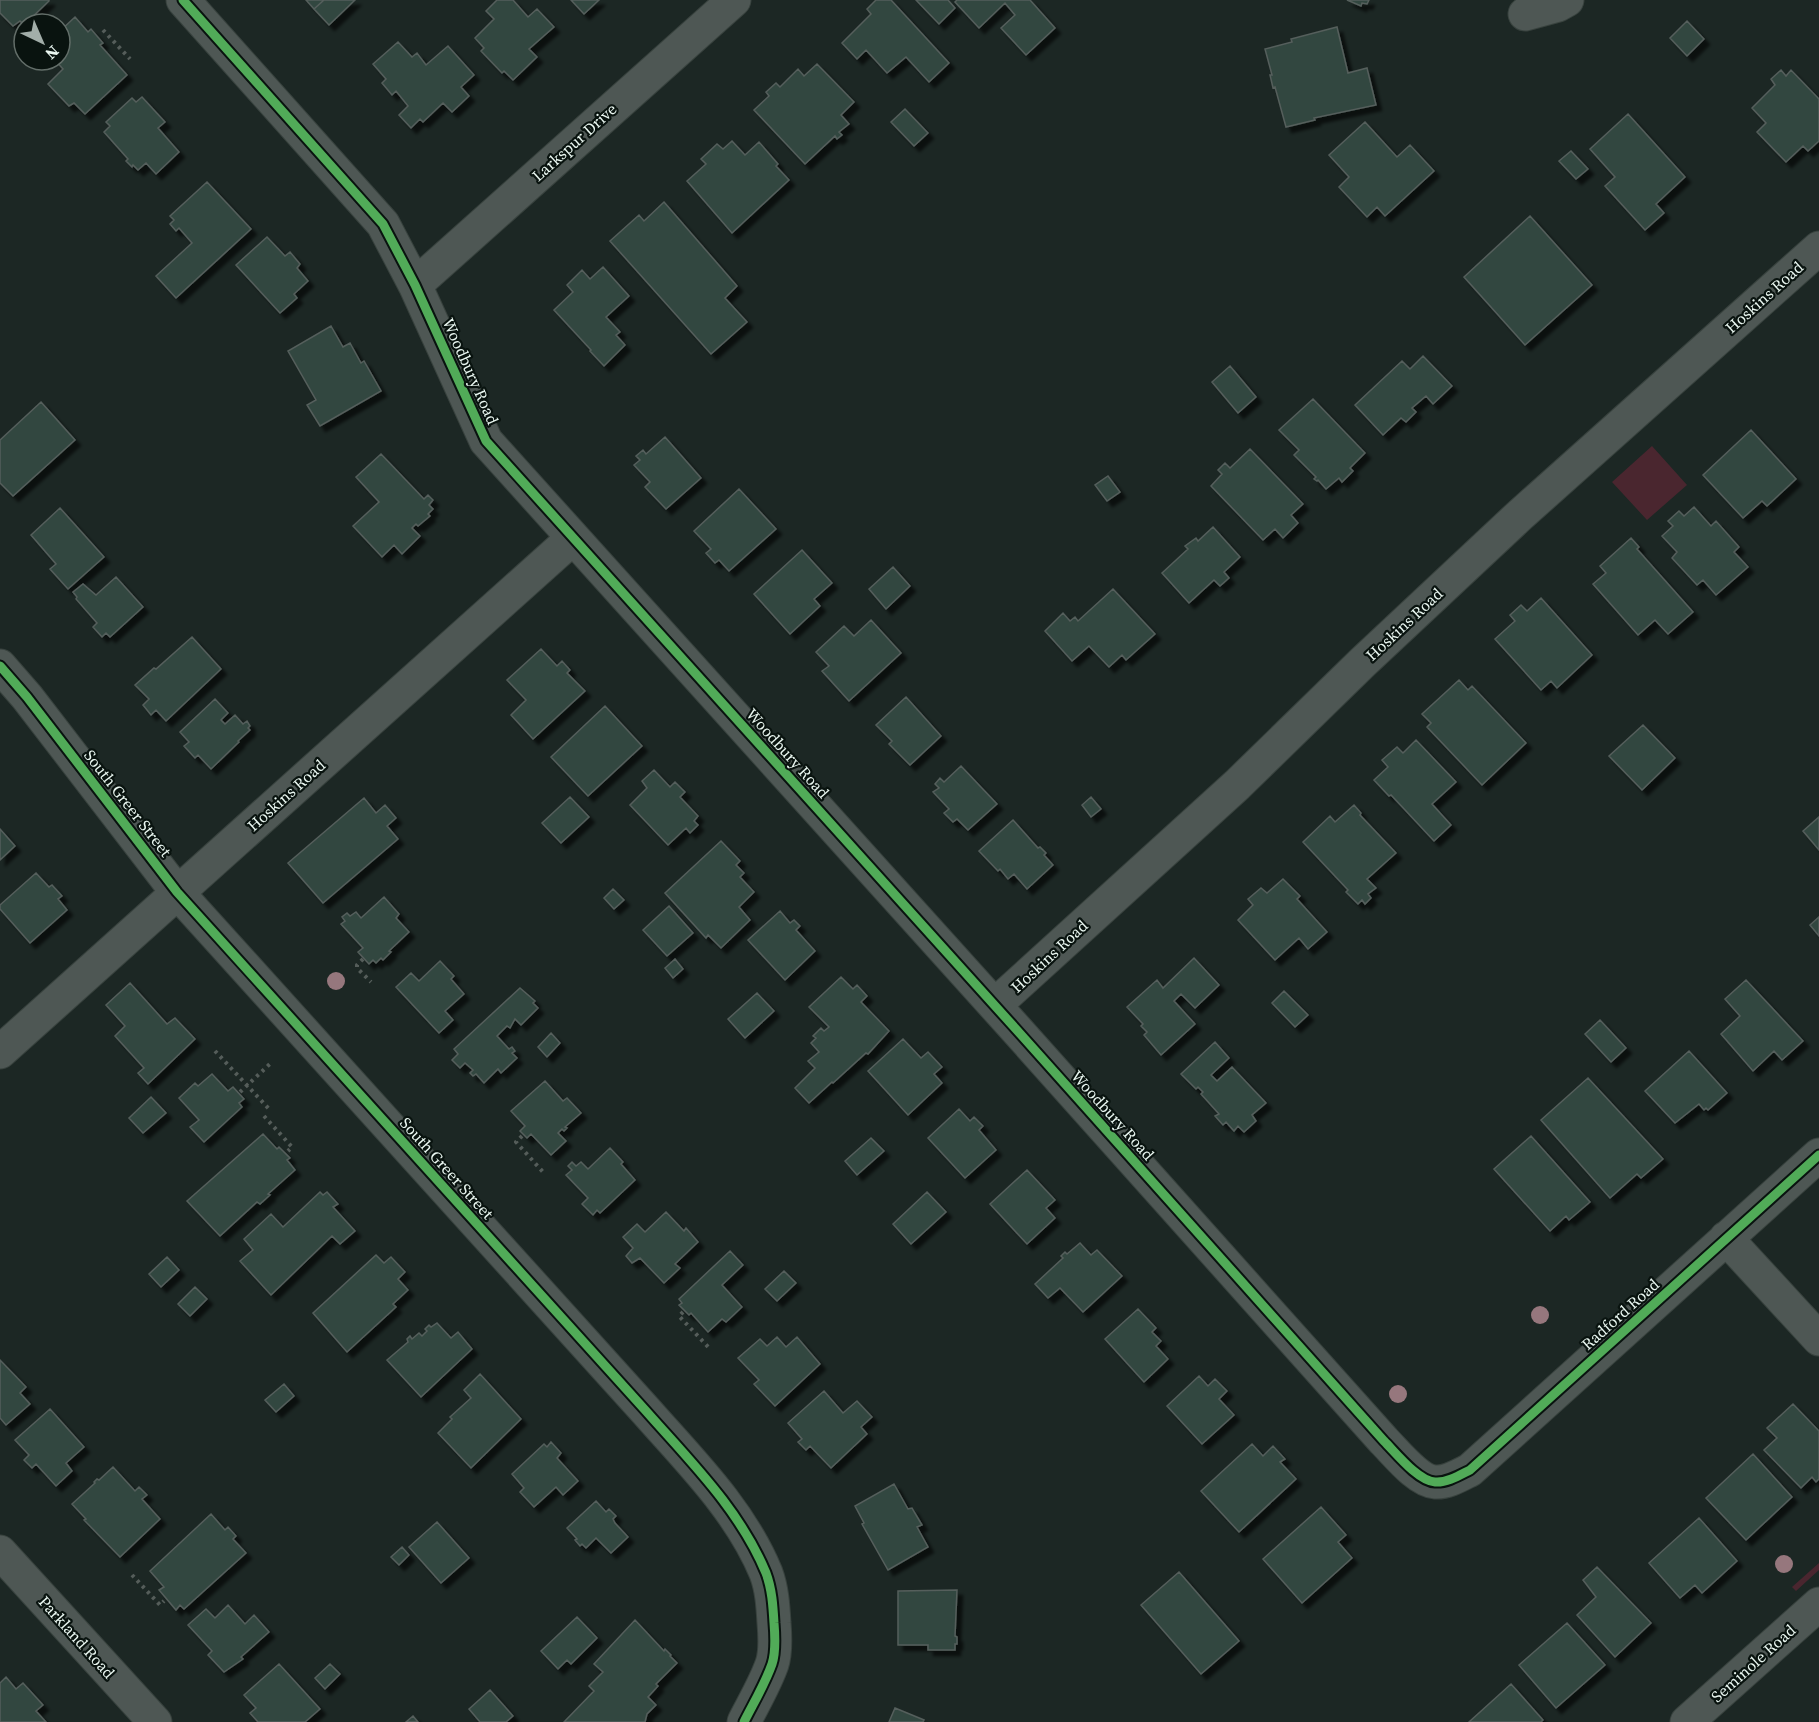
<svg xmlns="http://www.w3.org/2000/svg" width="1819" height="1722" font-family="'Source Serif 4',serif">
	<defs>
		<filter id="shadow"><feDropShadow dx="5.5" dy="5.5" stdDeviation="1.5" flood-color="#0009"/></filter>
	</defs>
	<rect width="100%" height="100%" fill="#1c2724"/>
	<!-- green -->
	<path fill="#4a262f" d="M1652,446L1687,485L1647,520L1612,482Z
		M1819,1563V1570L1796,1591L1792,1587Z"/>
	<!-- building -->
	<path fill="#334741" stroke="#555f5c" stroke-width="1.5" filter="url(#shadow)" d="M0,0H49V1L24,25L20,21L13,26L0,13Z
		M306,0H324L314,9Z
		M324,0H355L329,25L314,9Z
		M497,0H513L528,17L537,9L554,27L529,49L537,57L513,80L504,71L502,73L481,51L484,48L475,38L494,19L486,11Z
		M571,0H599L584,14Z
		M876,0H891L949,63L929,82L906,57L887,73L866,50L857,59L842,43L871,14L867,9Z
		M916,0H948L955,8L939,24Z
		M957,0H1030L1055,28L1026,55L1001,28L1015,15L1005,3L979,28L955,2Z
		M1347,0H1369L1367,4L1362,3L1361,6Z
		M75,17L88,32L91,29L103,43L100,45L127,75L85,114L74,103L69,106L48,84L63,69L55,60H60V31Z
		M1687,21L1704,39L1687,56L1670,38Z
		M1337,27L1348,73L1367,68L1376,105L1314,118L1315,120L1286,127L1275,87L1273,88L1270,75H1272L1265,49L1292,42L1291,39Z
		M398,42L412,57L417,53L426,65L448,46L474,75L461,87L469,96L452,112L443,103L423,122L420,119L411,128L399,115L408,106L396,91L392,95L382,83L386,79L373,64Z
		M817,64L854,102L841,115L849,124L839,132L842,135L837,139L835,136L805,164L754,110L769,96L766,92L776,83L780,87L798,69L804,76Z
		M1781,70L1786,76L1791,70L1819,99V141L1808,151L1803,146L1786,162L1757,132L1766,123L1752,108L1775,85L1771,79Z
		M142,97L165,122L158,128L179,152L156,174L146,163L138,170L133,165L132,167L126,161L128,159L104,132L110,126L106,122L132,98L136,102Z
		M905,109L928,133L914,146L891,122Z
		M1628,114L1685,177L1656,204L1664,213L1645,230L1605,186L1615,177L1590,149Z
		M1365,122L1397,157L1410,145L1434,171L1385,216L1377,207L1367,217L1339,187L1349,177L1329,155Z
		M732,141L745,155L759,142L778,164L776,166L789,180L732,233L687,181L706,164L701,159L717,144L723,149Z
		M1571,151L1588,169L1576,179L1559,161Z
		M207,182L251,229L176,298L156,276L192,243L179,228L176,231L170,224L174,220L170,216Z
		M664,202L737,286L725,298L747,322L711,354L610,241L639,215L644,221Z
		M1530,216L1592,285L1525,345L1464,277Z
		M267,237L285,256L290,252L300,264L297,268L308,281L294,294L297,298L280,313L236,265Z
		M603,267L629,296L606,317L620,332L616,335L625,345L604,366L590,351L591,350L554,310L573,292L567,285L582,270L590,279Z
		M331,326L343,347L350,343L361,363L364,361L381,391L320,426L307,405L316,400L288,351Z
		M1423,356L1452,386L1433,404L1426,396L1412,408L1416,412L1406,422L1401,418L1383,435L1355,405L1402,361L1410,369Z
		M1230,366L1256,397L1238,413L1212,382Z
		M1313,399L1365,453L1350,468L1353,471L1342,482L1339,478L1326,489L1318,480L1317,481L1314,479L1316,477L1294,455L1299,450L1279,430Z
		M41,402L75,440L13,496L0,483V440Z
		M1751,430L1796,479L1767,506L1762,501L1743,518L1703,475Z
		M665,437L701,478L666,509L645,487L650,482L634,465L640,460L636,456L643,450L646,454Z
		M1250,449L1303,504L1291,515L1298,523L1283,538L1275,529L1263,540L1211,486L1222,474L1218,470L1225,463L1230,468Z
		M381,454L424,499L428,495L433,500L429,505L433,509L428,514L430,516L418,526L416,524L412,528L420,536L402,554L394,545L382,557L353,526L379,502L356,477Z
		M1108,476L1120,492L1107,501L1095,485Z
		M739,489L776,529L729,571L719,560L715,563L706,553L711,549L694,531Z
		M1694,507L1711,526L1716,521L1739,547L1734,552L1748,567L1716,595L1703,580L1697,585L1672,558L1677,552L1662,536L1673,526L1668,521L1679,511L1684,516Z
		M60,508L104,557L68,589L50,569L56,564L31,535Z
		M1213,527L1240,557L1224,572L1229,578L1220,586L1214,580L1189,603L1162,573L1188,549L1185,546L1196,538L1198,541Z
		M1631,538L1639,547L1637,549L1693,612L1668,634L1655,620L1638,635L1593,584L1606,573L1600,566Z
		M802,550L832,583L814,599L820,606L790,634L754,594Z
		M893,567L910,586L886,609L869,589Z
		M116,577L143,607L110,637L106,633L102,637L93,627L97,623L76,599L77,597L73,592L83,584L96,595Z
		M1113,589L1155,634L1126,660L1122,655L1109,667L1089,646L1072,661L1045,631L1063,613L1070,621L1075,617L1078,621Z
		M1541,598L1592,655L1557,688L1551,681L1541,690L1495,639L1515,621L1510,615L1521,605L1527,611Z
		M871,620L901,653L849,701L822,671L829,666L816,652L844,626L854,636Z
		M192,637L221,669L166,721L156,710L151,715L143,705L149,699L135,685L154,668L156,669Z
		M541,649L557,666L562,661L570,670L567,673L585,691L533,739L511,715L526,700L507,680Z
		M1459,680L1468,690L1472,686L1526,743L1482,785L1427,727L1431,723L1422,714Z
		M906,697L941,736L910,765L889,744L892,741L876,725Z
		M215,699L228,713L221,720L225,724L235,715L243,724L247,721L250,726L248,728L250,730L238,741L239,742L211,769L198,755L195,758L184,746L189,742L180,732Z
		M605,706L642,746L588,796L551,757Z
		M1643,725L1675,758L1642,790L1609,756Z
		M1416,740L1456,782L1432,804L1451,825L1434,841L1391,795L1389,796L1374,780L1388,767L1382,760L1397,747L1403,753Z
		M961,766L997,804L968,830L957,819L953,822L944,813L949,809L933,792L939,788L935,784L940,778L944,782Z
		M654,770L670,787L675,782L685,792L680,797L698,816L694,821L698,825L690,833L686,828L668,845L630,805L647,788L642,781Z
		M570,797L589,817L561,843L542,823Z
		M1091,797L1101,809L1091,817L1082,805Z
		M364,798L376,813L385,805L396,818L387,826L398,839L323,903L288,863Z
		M1354,805L1361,813L1360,815L1396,853L1367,879L1376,888L1368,894L1371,898L1365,904L1362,900L1358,904L1346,892L1348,890L1303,842L1330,816L1335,822Z
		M1819,817V850L1803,831Z
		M1013,820L1038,848L1040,847L1046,853L1044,855L1053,865L1027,889L1014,874L1008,879L1000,869L998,871L979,851Z
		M0,829L15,846L0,860Z
		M721,841L740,861L736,865L744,873L740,877L754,892L739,907L750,920L721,948L708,935L706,938L665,893Z
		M36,873L49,887L52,885L62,896L58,899L67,910L30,943L0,909V905Z
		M1283,879L1300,896L1297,899L1327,932L1308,949L1299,938L1275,960L1238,920L1253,905L1248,899L1261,888L1267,893Z
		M613,889L624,900L614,909L604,898Z
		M384,897L399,914L396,918L409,932L389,951L391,952L383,960L381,958L376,963L373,960L369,964L358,952L363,948L341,924L345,921L342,917L347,913L350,916L356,912L361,918Z
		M669,906L693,933L667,956L643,930Z
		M780,911L790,923L794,920L800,926L796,930L815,951L785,980L748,940Z
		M1819,917V936L1810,925Z
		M1194,958L1219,985L1195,1008L1181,994L1174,1001L1195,1024L1161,1055L1144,1035L1147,1032L1141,1026L1143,1024L1127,1007L1157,980L1163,988Z
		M675,959L683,969L673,978L665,968Z
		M440,961L454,976L451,979L464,994L445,1011L453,1020L439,1033L396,987L411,973L419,981Z
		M841,977L853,989L857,985L867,996L861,1002L889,1031L868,1054L866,1053L833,1083L832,1082L809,1103L795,1088L815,1068L808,1061L819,1052L811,1043L816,1038L813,1036L821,1028L824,1031L829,1027L809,1007Z
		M1746,980L1803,1041L1782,1060L1774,1051L1753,1071L1721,1034L1740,1016L1725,999Z
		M130,983L167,1024L175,1018L195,1039L148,1084L138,1073L144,1068L115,1036L125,1026L106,1005Z
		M520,988L535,1001L533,1003L538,1008L521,1025L515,1019L510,1028L507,1026L497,1036L509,1049L512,1047L515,1051L512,1053L517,1058L501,1073L498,1069L484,1083L476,1074L473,1076L470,1073L473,1070L465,1063L460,1068L452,1060L458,1054L454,1049Z
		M1284,991L1308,1015L1295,1027L1272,1003Z
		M757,993L774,1011L745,1038L728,1019Z
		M1600,1020L1626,1048L1611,1062L1585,1034Z
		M551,1033L560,1043L547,1057L538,1047Z
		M903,1039L921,1058L928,1052L942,1067L934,1074L942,1083L908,1115L868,1071Z
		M1215,1042L1229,1058L1211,1075L1217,1081L1232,1067L1266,1103L1252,1115L1256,1121L1244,1132L1238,1126L1234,1131L1226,1122L1223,1125L1215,1116L1219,1114L1201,1094L1203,1092L1198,1087L1196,1089L1181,1074Z
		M1689,1051L1727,1093L1708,1110L1706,1108L1704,1110L1699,1104L1675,1123L1645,1091Z
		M212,1074L228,1091L233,1087L244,1099L239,1103L242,1107L204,1142L190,1127L199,1120L179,1098L195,1083L198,1086Z
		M1588,1078L1663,1159L1641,1178L1637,1174L1610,1198L1541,1120Z
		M545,1081L563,1101L567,1098L581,1113L565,1127L567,1128L564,1131L562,1129L558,1133L566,1141L551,1155L531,1134L527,1138L520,1131L525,1126L511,1111Z
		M151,1097L166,1113L143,1133L129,1118Z
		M959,1109L970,1121L974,1117L983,1126L979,1130L996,1150L965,1178L928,1138Z
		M263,1134L277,1149L279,1147L290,1158L287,1160L295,1170L268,1194L270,1195L260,1204L257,1202L220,1236L187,1201Z
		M1531,1136L1590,1202L1569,1220L1566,1216L1550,1231L1494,1169Z
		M871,1138L884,1151L857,1175L845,1161Z
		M610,1148L623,1162L621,1164L635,1180L600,1213L597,1210L593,1215L582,1204L588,1198L566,1175L572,1170L568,1166L572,1162L576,1166L581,1162L588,1169Z
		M1027,1170L1055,1200L1046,1208L1055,1218L1027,1244L990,1204Z
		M320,1192L323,1195L327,1192L338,1204L333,1207L355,1231L340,1244L332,1236L271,1295L240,1261L253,1250L244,1239L271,1214L283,1227Z
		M927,1192L946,1212L911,1244L893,1224Z
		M666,1212L684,1231L686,1228L698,1242L675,1264L680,1268L664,1283L640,1258L632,1263L626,1256L633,1248L623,1237L637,1224L645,1232Z
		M1080,1243L1091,1255L1097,1250L1122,1276L1083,1312L1060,1288L1048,1298L1035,1284L1063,1258L1061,1256L1065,1252L1067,1254Z
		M730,1251L743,1265L722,1285L742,1307L726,1322L722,1319L708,1332L691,1313L689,1315L679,1305L682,1303L679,1299Z
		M376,1255L384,1263L391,1257L405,1272L398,1279L408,1290L393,1304L396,1307L347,1352L313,1313Z
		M167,1257L179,1270L161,1287L149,1274Z
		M784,1271L796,1283L777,1301L765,1289Z
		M195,1287L207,1299L190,1316L178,1304Z
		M1138,1309L1156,1328L1152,1332L1161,1341L1156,1346L1168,1359L1144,1382L1105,1339Z
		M437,1323L451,1338L458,1332L472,1349L421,1397L387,1360L408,1342L407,1339L410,1336L412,1339L419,1333L422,1336L427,1331L425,1329L429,1325L431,1327Z
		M777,1337L786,1347L797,1337L820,1364L775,1406L754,1384L759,1380L738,1358L760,1339L767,1346Z
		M0,1360L26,1387L20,1393L30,1404L6,1425L0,1418Z
		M480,1374L521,1419L471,1468L438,1433L452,1419L450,1417L471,1398L464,1390Z
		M1199,1376L1208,1386L1215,1379L1227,1391L1219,1399L1234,1415L1202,1444L1167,1406Z
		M284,1384L294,1396L276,1412L265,1400Z
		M824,1391L843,1413L857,1401L872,1417L861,1427L867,1434L831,1468L810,1446L806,1450L798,1442L802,1439L788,1423Z
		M1793,1404L1819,1431V1479L1816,1482L1812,1477L1801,1488L1764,1450L1777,1438L1767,1428Z
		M50,1409L84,1447L66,1463L72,1471L56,1486L36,1464L32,1468L24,1460L29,1455L15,1440Z
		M551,1442L561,1453L557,1458L578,1481L563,1495L556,1487L534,1507L520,1492L524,1488L512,1474L544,1444L547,1447Z
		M1252,1444L1263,1456L1273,1446L1285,1459L1280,1462L1296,1479L1239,1532L1201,1491Z
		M1753,1454L1792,1497L1746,1540L1706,1498Z
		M113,1467L135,1491L139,1487L147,1495L142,1499L160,1519L120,1557L84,1520L86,1519L72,1504L95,1483L94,1482L97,1479L99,1480Z
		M894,1484L908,1509L912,1508L922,1525L917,1527L928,1547L888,1570L862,1524L864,1523L855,1506Z
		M596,1501L606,1512L609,1509L616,1516L613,1519L615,1523L628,1537L611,1553L596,1538L586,1548L582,1544L580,1546L575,1540L577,1539L567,1528Z
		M1321,1507L1346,1535L1338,1542L1352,1558L1302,1603L1263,1559Z
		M211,1514L225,1530L228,1527L236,1536L233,1539L246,1553L184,1609L180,1605L176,1610L159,1590L164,1587L150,1571Z
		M1699,1518L1737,1561L1702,1593L1695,1585L1680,1598L1649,1563Z
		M437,1522L469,1558L441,1583L409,1547Z
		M402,1547L409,1555L399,1565L391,1557Z
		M1597,1567L1651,1623L1615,1657L1577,1615L1596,1597L1583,1580Z
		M1179,1572L1239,1641L1201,1674L1141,1605Z
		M957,1590L955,1636L957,1637V1644H955V1650H928V1645H898V1591Z
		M228,1605L245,1624L254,1615L269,1632L241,1657L243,1659L224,1672L208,1655L212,1651L188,1625L206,1609L215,1618Z
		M577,1617L597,1638L571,1664L567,1660L558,1669L541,1651Z
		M635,1620L664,1651L665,1649L671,1655L670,1656L677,1663L656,1684L658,1686L648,1697L656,1705L647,1714L645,1722H564L594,1691L589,1686L603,1672L594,1664Z
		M1567,1623L1605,1665L1556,1708L1519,1665Z
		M279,1664L320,1709L305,1722H258L250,1713L256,1708L244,1695Z
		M330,1664L340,1674L325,1689L315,1678Z
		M6,1677L16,1689L23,1683L43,1705L36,1711L46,1722H0V1683Z
		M1511,1684L1543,1720L1541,1722H1469Z
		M490,1690L513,1716L506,1722H480L469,1709Z
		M895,1708L924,1720L923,1722H889Z
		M413,1716L418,1722H406Z"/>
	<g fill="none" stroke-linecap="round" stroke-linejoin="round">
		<defs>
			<path id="minor" d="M183,0L383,224L415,285L486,441L1015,1028L1384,1441C1396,1453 1418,1481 1435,1482C1447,1483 1460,1475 1470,1470L1819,1155
				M1525,14L1558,5L1567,0
				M415,285L734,0
				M0,666L27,697L177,892L646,1411C690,1461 740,1510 766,1573C772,1589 773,1606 774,1623C775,1635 776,1652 772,1664C765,1684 753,1704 744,1722
				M995,1005L1237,785L1362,663L1519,516L1819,248
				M0,1052L573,538
				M1726,1238L1819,1339
				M0,1552L155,1722
				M1687,1722L1819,1604"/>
		</defs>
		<!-- minor casing -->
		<use href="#minor" stroke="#38423e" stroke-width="35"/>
		<!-- path -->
		<path stroke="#555d5a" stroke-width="4" stroke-dasharray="3 4.5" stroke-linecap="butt" d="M103,30L130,59
			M363,959L357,965V968L371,982
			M215,1051L270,1110
			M240,1092L272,1062
			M264,1116L292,1147L288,1151
			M522,1136L516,1142L543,1172
			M683,1312L679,1316L711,1350
			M132,1575L160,1605L164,1601"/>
		<!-- minor -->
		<use href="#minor" stroke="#4e5754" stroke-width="33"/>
		<defs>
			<path id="cycleway" d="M183,0L383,224L415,285L486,441L1015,1028L1384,1441C1396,1453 1418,1481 1435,1482C1447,1483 1460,1475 1470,1470L1819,1155
				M0,666L27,697L177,892L646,1411C690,1461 740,1510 766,1573C772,1589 773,1606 774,1623C775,1635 776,1652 772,1664C765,1684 753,1704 744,1722"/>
		</defs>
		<!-- cycleway casing -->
		<use href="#cycleway" stroke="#09130f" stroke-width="13"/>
		<!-- cycleway -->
		<use href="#cycleway" stroke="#51ab58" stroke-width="9"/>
	</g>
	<!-- trees -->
	<g fill="#96777d">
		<circle cx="336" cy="981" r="9"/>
		<circle cx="1540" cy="1315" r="9"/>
		<circle cx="1398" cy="1394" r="9"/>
		<circle cx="1784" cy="1564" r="9"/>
	</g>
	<g text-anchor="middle" stroke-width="4.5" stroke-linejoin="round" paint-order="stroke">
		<!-- street labels -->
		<g font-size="16" fill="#eaf7f1" stroke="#09130f">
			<text transform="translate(574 142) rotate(-42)" y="6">Larkspur Drive</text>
			<text transform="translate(1764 297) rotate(-42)" y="6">Hoskins Road</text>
			<text transform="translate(471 371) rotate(66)" y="6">Woodbury Road</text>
			<text transform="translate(1404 624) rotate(-43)" y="6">Hoskins Road</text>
			<text transform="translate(788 753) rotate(48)" y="6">Woodbury Road</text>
			<text transform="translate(286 795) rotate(-42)" y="6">Hoskins Road</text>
			<text transform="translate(128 803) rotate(52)" y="6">South Greer Street</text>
			<text transform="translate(1049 956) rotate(-43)" y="6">Hoskins Road</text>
			<text transform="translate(1113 1115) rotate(48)" y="6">Woodbury Road</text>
			<text transform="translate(447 1168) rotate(48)" y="6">South Greer Street</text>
			<text transform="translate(1620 1314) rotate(-42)" y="6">Radford Road</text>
			<text transform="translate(77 1637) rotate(48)" y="6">Parkland Road</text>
			<text transform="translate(1753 1663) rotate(-42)" y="6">Seminole Road</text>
		</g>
	</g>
	<!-- north arrow -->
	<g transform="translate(42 42) rotate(136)"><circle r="28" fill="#09130f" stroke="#636e69" stroke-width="1.5"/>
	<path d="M0-4.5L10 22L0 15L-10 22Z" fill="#a2aea9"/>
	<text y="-9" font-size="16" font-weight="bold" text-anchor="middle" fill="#eaf7f1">N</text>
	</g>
</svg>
